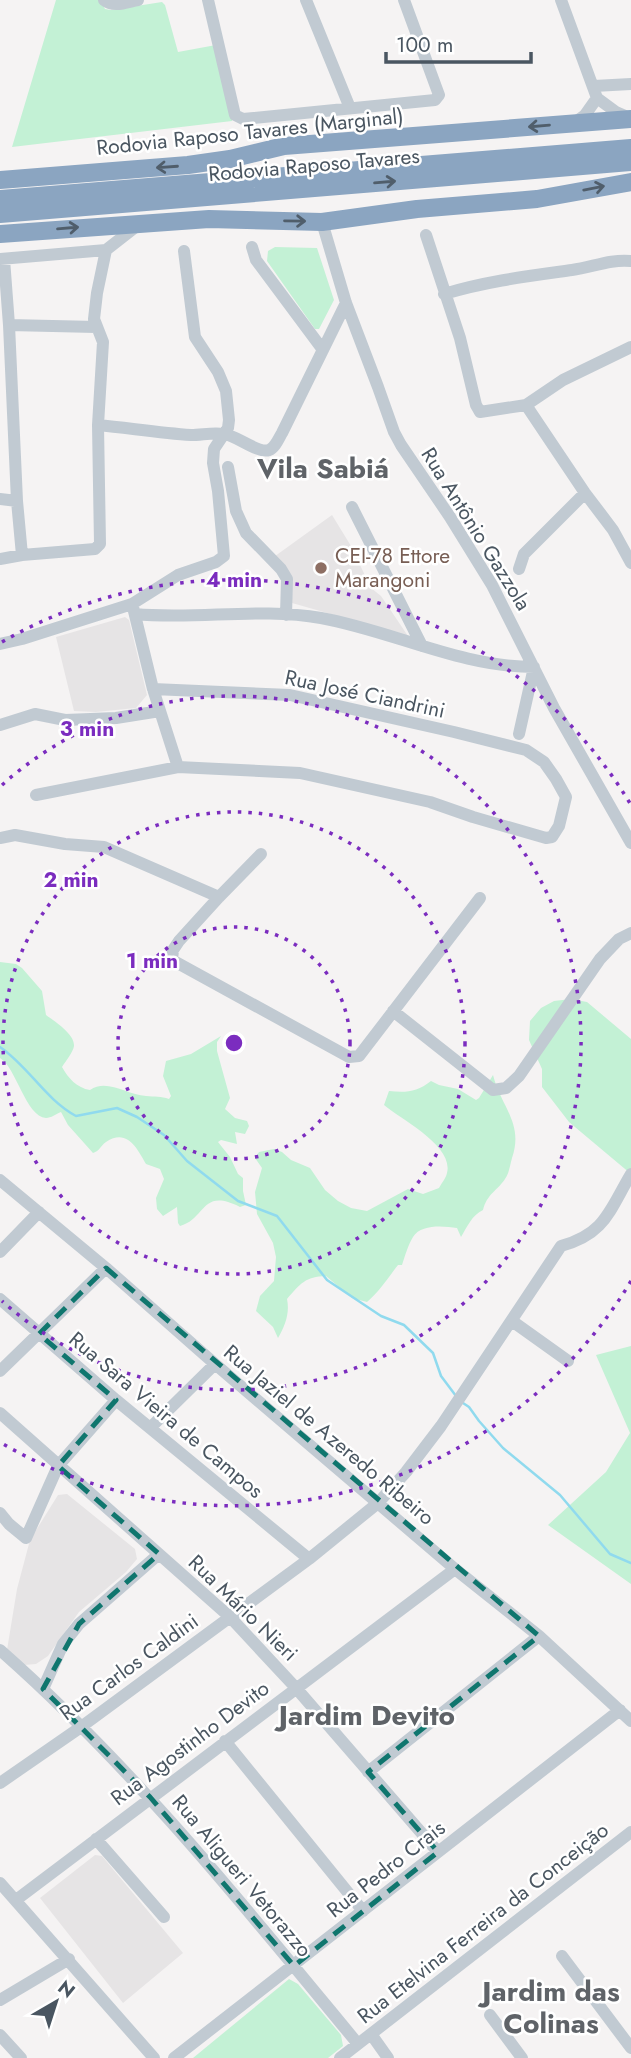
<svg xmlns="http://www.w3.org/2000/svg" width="631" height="2058" font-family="Jost,sans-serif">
	<rect width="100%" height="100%" fill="#f5f3f3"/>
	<!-- education -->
	<path fill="#e6e4e5" d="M332,515L351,546L371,588L381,596L408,636L292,603L271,559Z
		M125,617L129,620L147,695L136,708L96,712L74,711L56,637Z
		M67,1494L135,1549L137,1559L126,1572L79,1612L48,1656L36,1664L24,1665L7,1650L17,1589L30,1540L58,1495Z
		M95,1855L102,1856L183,1953L123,2003L40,1898Z"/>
	<!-- green -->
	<path fill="#c3f1d5" d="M56,0H100L105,9L111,10L162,2L165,5L178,52L216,45L233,113L232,121L12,147Z
		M275,247L317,248L334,300L319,329H315L267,261L268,251Z
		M0,962L16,964L22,968L42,991L46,1015C54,1021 75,1034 74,1046C73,1052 66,1061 62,1067C68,1078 77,1088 90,1090C107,1078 127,1095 146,1096C155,1097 161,1096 169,1099L171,1096L163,1076L166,1061L191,1054L221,1036L217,1042V1051L230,1098L225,1109L235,1118L247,1121L249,1126L245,1134L235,1132L237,1144L221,1140L218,1142L230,1157L238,1174L243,1178V1191L246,1205L240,1207C201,1187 206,1219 180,1226L178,1223L177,1207L163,1216L157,1209L156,1198L164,1179L160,1169L146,1164C137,1148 127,1128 106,1142C100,1146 100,1151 93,1153L68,1125L61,1112C56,1114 51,1118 46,1118C26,1117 16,1067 0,1058Z
		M571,999L587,1002L631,1039V1174L569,1122L542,1087V1069L529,1040L530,1021L541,1008L554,1001Z
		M493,1075C501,1107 524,1123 512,1158C510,1165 509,1174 505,1179C497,1191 487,1194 483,1210C472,1215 467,1227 461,1237L457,1228C443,1226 421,1224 413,1237C408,1245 405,1256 402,1265H398C387,1279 380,1291 367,1302L352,1298L326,1276C305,1277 301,1283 287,1299C290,1313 285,1326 278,1338L273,1327L256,1311L260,1296L274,1281L276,1257L273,1243L257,1214L255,1192L262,1168L255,1158L259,1152L274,1149L282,1152L291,1160L310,1168L325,1190L338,1201L351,1208L367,1211L408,1189L423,1194L439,1188C441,1184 446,1178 447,1173C454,1146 402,1120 384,1105L389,1091C406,1093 417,1092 431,1081L439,1085L458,1089L476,1100L479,1098Z
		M631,1346V1584L548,1525L606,1472L630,1433L596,1355Z
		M289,1979L298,1984L341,2035L343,2046L328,2058H193Z"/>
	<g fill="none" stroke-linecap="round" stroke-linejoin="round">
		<!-- stream -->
		<path stroke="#90daee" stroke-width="2.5" d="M0,1047C29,1067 45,1099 76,1116L117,1108L137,1117L164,1135L187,1161L238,1201L277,1216L327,1280L381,1316L404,1325L433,1353L441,1376L456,1396
			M463,1403L469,1407L479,1421L503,1448L560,1495L610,1554L631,1563"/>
		<!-- minor -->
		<path stroke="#c1cad2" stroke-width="12" d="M104,0C114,8 127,2 138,0
			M208,0L235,115L243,119L435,100L439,95L404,0
			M306,0L350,108
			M561,0L597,98L616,112L630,118
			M594,86L631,84
			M574,123L585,115L597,98
			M322,222L346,303L378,387L394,432L401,445L450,517L492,585L554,708L631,843
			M426,235L460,338L476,405L480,412L526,405L563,380L631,347
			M252,247L256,260L323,350
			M0,259L106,250L138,225
			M4,259L9,325L17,501L22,555
			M444,294C487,281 529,276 572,270C593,267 610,259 631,261
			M9,325L96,327
			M526,405L585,493L613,530L631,563
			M98,425C129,428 160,433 191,435C202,435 213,432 224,434C236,435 258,454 269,450C275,448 279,438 282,433L346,303
			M228,467L236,511L246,533L281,569L287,579L286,615
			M0,499L17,501
			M352,507L422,646
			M0,559L22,555L95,549L100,544L98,425L103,342L94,319L97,293L106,250
			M519,569L524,554L585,493
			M133,607L153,689L178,767
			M135,614C196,620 260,607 321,618C393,631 460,667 534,667L519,734
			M0,644L22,639L132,604L178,575L216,562L224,556L218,491L213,463L214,449L228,428L229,420L226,391L218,372L195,337L184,251
			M0,725L35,714L65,720L116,718L160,711
			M36,795L178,767L300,773L430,802L473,817L546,838L552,837L559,826L566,797L556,779L544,762L526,750L454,732L290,695L153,689
			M0,838L15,835L65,844L104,847L219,897
			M261,854L219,897L179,941L173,950L172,960L349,1057L359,1056L480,898
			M393,1011L493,1090L506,1088L519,1076L600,959L619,939L631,933
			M0,1180L106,1268L215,1364L455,1569L539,1636L631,1721
			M0,1252L39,1212
			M0,1299L116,1400L309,1559
			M512,1321L568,1361
			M0,1371L106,1268
			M0,1413L230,1617L296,1688L438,1852
			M150,1428L215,1364
			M0,1513L9,1524L26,1538L58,1466L116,1400
			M0,1650C134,1768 245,1907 358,2044
			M43,1689L63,1644L79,1624L159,1554
			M225,1741L363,1911
			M368,1772L539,1636
			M0,1783L81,1727L309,1559L378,1503L406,1472L441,1426L561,1246C605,1234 609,1211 631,1174
			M96,1839L164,1917
			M0,1883L154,2058
			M16,1900L455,1569
			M562,1956L631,2048
			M0,2000L69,1959
			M490,2015L522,2058
			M371,2034L388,2058
			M0,2035L21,2058
			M174,2058L620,1710
			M340,2058L631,1832"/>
		<!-- highway -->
		<path stroke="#8ba5c1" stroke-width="18" d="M0,180L188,165L230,159L284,146L631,119
			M0,199L631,148
			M0,214L631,162
			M0,234L209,219L322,222L417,209L537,199L631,182"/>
	</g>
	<!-- one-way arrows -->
	<defs><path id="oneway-shaft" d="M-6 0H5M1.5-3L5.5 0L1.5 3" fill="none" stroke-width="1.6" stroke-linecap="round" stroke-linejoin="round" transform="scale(1.75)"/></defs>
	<g stroke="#505e6b">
		<use href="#oneway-shaft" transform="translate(539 126) rotate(175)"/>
		<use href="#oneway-shaft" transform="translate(167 167) rotate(176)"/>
		<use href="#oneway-shaft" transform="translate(385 182) rotate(-5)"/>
		<use href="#oneway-shaft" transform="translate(594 188) rotate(-11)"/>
		<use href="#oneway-shaft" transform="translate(295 221) rotate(1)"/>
		<use href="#oneway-shaft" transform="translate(68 228) rotate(-5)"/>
	</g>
	<!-- marked area -->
	<path fill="none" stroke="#0f766e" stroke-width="5" stroke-dasharray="14 9" stroke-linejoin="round" d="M106,1268L539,1636L368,1772L438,1852L294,1966L150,1797L43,1689L79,1624L159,1554L58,1466L116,1400L39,1334Z"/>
	<!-- distance rings -->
	<g fill="none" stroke="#7b2cbf" stroke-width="3.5" stroke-dasharray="3.5 7">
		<circle cx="234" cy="1043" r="116"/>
		<circle cx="234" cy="1043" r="231"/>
		<path d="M2 785A347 347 0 1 1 2 1301"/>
		<path d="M631 1281A463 463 0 0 1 3 1444M2 642A463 463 0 0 1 631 805"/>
	</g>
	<!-- markers -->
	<circle fill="#8d6e63" stroke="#fff" stroke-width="2.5" cx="321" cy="568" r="7"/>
	<g text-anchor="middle" stroke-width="5" stroke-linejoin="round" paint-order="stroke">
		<!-- street labels -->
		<g font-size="21" fill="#4a5661" stroke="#fff">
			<text transform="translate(250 132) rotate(-6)" y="7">Rodovia Raposo Tavares (Marginal)</text>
			<text transform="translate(314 165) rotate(-5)" y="7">Rodovia Raposo Tavares</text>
			<text transform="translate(476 529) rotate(58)" y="7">Rua Antônio Gazzola</text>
			<text transform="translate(365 694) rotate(12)" y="7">Rua José Ciandrini</text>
			<text transform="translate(166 1415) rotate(40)" y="7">Rua Sara Vieira de Campos</text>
			<text transform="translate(329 1435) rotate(40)" y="7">Rua Jaziel de Azeredo Ribeiro</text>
			<text transform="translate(243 1608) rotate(44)" y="7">Rua Mário Nieri</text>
			<text transform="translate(129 1667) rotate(-36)" y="7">Rua Carlos Caldini</text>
			<text transform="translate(190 1743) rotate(-37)" y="7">Rua Agostinho Devito</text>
			<text transform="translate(386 1869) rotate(-38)" y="7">Rua Pedro Crais</text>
			<text transform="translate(242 1876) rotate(50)" y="7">Rua Aligueri Vetorazzo</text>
			<text transform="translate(483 1923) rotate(-38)" y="7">Rua Etelvina Ferreira da Conceição</text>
		</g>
		<!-- education labels -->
		<g font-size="21" fill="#785e54" stroke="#fff" text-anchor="start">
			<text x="335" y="563">CEI-78 Ettore<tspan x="335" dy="24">Marangoni</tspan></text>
		</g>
		<!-- district labels -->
		<g font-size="28" font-weight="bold" fill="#5f6368" stroke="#fff">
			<text x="323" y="478">Vila Sabiá</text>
			<text x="367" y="1725">Jardim Devito</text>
			<text x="551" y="2001">Jardim das<tspan x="551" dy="32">Colinas</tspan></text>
		</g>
	</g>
	<circle cx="234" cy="1043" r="10" fill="#7b2cbf" stroke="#fff" stroke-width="3.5"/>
	<g font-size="21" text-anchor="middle" font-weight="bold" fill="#7b2cbf" stroke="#fff" stroke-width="5" stroke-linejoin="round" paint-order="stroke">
		<text x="234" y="587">4 min</text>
		<text x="87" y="736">3 min</text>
		<text x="71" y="887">2 min</text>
		<text x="152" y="968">1 min</text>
	</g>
	<!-- north arrow -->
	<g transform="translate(56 2002) rotate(39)" stroke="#ffffff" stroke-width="5" paint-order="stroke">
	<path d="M0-5L12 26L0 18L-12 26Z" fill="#4a5661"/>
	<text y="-10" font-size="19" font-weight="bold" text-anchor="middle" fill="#4a5661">N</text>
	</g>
	<!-- scale -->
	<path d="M386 52v10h145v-10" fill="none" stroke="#4a5661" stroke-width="3.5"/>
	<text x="396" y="52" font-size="21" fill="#4a5661" stroke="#ffffff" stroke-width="5" paint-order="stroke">100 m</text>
</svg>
